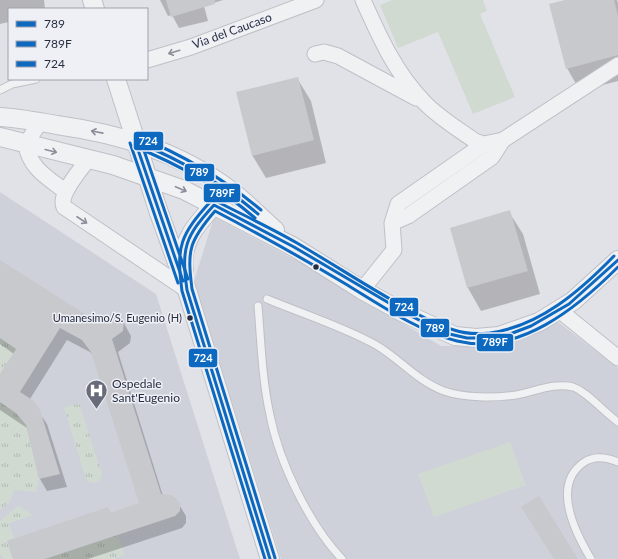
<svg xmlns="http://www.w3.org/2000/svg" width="618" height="559" font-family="Lato,sans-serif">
	<defs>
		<pattern id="grass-tufts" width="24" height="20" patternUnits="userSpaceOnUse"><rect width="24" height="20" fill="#d0dad1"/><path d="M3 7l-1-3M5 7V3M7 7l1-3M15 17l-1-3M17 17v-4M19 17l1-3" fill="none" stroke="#b3bbb4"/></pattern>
	</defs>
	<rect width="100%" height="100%" fill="#e1e2e7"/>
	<!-- built -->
	<path fill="#ced1da" d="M0,192L156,294L240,559H0Z
		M214,217L305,265L441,346L498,345L558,322L618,368V559H281L194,281Z"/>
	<!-- grass -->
	<path fill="url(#grass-tufts)" d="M0,338L16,349L0,374Z
		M0,402L16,413L26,425L39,479L36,492L14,490L10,502L0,510Z
		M79,403L102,474C101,483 92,486 86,479L64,408Z
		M18,506L33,515L9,523L14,538L7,541L13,559H4L0,554V521Z
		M117,535L125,555L114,559H45Z"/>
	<!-- pitch -->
	<path fill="#d0dad1" d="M392,0H483L487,11L480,14L515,97L473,114L438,32L398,48L380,5Z
		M510,442L526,485L434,517L418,474Z"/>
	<!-- shadow -->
	<path fill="#0003" d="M0,0H44L45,9H9V22L0,24Z
		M160,0H223L204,6L208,21L179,28L172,15L168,16Z
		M569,0H617L618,3V81L580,91L567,68Z
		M297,78L311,101L326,163L266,178L252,155Z
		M509,212L523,234L540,294L481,311L468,288L451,228Z
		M0,261L99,324L121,318L131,336L130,343L118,352L163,496L175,498L186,516V523L182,528L88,559H14L107,508L111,514L141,504L93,355L90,352L67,340L30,399L47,424L67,487L47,491L40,479L27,428L0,410V375L14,354L0,344Z"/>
	<!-- building -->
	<path fill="#c7c9cd" d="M166,0H215V4L171,17Z
		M565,0H614L618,16V55L566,69L549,4Z
		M298,77L314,140L252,156L236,92Z
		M510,210L528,271L467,288L450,228Z
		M0,260L99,323L111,314L118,315L124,320L123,331L112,339L161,494L172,495L180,503V511L175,516L45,559H13L7,541L108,507L110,513L139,503L91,352L82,340L60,328L20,392L34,401L40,410L60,474L39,479L26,425L16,413L0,402V374L16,349L0,338Z
		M539,496L578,559H554L521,507Z"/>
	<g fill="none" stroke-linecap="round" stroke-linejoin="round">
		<defs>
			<path id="service" d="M0,90L12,84L36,79
				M267,299C303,314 342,326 376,345C400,359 417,381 444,391C464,398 494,398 516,395C534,392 554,382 573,387C586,391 605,413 618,422
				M258,306C261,342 262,379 270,415C279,462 309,524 342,559
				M591,559C576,534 551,486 583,463C594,455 606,457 618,462"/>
			<path id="minor" d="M363,0C379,36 396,74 424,102C438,117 458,129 475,141L484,144L503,140L618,65
				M315,54L324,52L338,56L416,98
				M147,60L191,47L316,0
				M40,122L26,144C29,168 48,178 65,191
				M88,159C81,170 58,194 64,207L187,290
				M392,223L408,216L492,157L503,140
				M362,290L394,250L392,223L398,204L484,144
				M559,310L618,358"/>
			<path id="tertiary" d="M92,0L95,9
				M116,79L158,210L187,290L270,559
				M0,117C19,118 39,122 57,125C120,134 178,151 230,190C246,202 260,217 275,230
				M0,137L113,165L184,190L294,247L362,290L406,314L455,336L476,338L499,336L539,322L573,301L618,260
				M184,270C180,242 196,225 214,205"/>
		</defs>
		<!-- service casing -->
		<use href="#service" stroke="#bfc0c5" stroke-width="9"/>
		<!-- minor casing -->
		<use href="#minor" stroke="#bfc0c5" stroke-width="17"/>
		<!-- tertiary casing -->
		<use href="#tertiary" stroke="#bfc0c5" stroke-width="20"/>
		<!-- service -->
		<use href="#service" stroke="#f0f1f3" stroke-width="7"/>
		<!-- minor -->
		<use href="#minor" stroke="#f0f1f3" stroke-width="15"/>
		<!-- tertiary -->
		<use href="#tertiary" stroke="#f0f1f3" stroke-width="18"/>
		<defs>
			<path id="bus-1" d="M135,141C180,160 221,182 258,214
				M135,141L183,281
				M270,559L187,290C181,247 185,237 214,205L294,247L411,316L445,333L467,338H489L510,334L531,326L569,304L618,260"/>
			<path id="bus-2" d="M130,143L178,283
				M133,146C178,164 218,186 255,218
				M275,558L192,289C187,250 189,241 215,211C259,234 302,258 344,283C377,303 421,333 457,341C519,356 578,307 618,267"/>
			<path id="bus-3" d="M137,136C183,155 223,178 261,210
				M140,139L188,279
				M265,559L182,291C176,246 180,235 211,201H216C243,215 271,228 297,243C333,264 368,287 404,307C420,315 436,325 454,330C465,334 478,334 490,333C540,326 580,291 614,256"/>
		</defs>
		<!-- bus-1 casing -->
		<use href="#bus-1" stroke="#eef0f6" stroke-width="6"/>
		<!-- bus-2 casing -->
		<use href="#bus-2" stroke="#eef0f6" stroke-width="6"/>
		<!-- bus-3 casing -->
		<use href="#bus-3" stroke="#eef0f6" stroke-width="6"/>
		<!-- bus-1 -->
		<use href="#bus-1" stroke="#0c69bf" stroke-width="3"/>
		<!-- bus-2 -->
		<use href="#bus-2" stroke="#0c69bf" stroke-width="3"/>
		<!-- bus-3 -->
		<use href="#bus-3" stroke="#0c69bf" stroke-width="3"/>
	</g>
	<!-- one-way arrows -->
	<defs><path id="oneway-shaft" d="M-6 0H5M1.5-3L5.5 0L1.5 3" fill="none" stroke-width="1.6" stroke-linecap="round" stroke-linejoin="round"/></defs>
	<g stroke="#8c8f9a">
		<use href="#oneway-shaft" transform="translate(174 52) rotate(163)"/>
		<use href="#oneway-shaft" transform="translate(97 132) rotate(-169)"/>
		<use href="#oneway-shaft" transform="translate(51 151) rotate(14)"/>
		<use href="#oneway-shaft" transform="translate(181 189) rotate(23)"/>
		<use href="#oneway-shaft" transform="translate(82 220) rotate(33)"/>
	</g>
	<!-- icons -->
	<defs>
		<symbol id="hospital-pin" viewBox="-11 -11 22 30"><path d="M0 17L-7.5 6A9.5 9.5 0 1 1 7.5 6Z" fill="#686c7a" stroke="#eef0f6"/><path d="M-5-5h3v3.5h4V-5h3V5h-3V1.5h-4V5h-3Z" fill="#fff"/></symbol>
	</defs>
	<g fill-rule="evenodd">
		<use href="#hospital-pin" x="84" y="378" width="25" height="34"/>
	</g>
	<!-- markers -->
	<g fill="#272d40" stroke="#eef0f6" stroke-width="1.5">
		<circle cx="316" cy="267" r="3.5"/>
		<circle cx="190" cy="318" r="3.5"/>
	</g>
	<g text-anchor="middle" stroke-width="3" stroke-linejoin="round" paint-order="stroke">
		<!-- bus labels -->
		<g font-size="11" fill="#272d40" stroke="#eef0f6" text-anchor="end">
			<text x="182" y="322">Umanesimo/S. Eugenio (H)</text>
		</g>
		<!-- street labels -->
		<g font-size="12" fill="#272d40" stroke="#eef0f6">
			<text transform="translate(232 31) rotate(-20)" y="4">Via del Caucaso</text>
		</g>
		<!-- poi labels -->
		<g font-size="12" fill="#272d40" stroke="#eef0f6" text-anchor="start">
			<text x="112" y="388">Ospedale<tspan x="112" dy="14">Sant'Eugenio</tspan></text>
		</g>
	</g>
	<g stroke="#eef0f6" stroke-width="1.5">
		<rect x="133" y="131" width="31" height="20" rx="4" fill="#0c69bf"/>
		<rect x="184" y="163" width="31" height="19" rx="4" fill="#0c69bf"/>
		<rect x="203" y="183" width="38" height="20" rx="4" fill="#0c69bf"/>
		<rect x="389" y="297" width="30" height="20" rx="4" fill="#0c69bf"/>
		<rect x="420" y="318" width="30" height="20" rx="4" fill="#0c69bf"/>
		<rect x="476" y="333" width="38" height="19" rx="4" fill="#0c69bf"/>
		<rect x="188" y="348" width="30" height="20" rx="4" fill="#0c69bf"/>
	</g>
	<g font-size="11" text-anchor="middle" font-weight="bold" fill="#fff">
		<text x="148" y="145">724</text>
		<text x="199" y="176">789</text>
		<text x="222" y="197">789F</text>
		<text x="404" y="311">724</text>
		<text x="435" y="332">789</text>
		<text x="495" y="346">789F</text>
		<text x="203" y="362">724</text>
	</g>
	<!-- legend -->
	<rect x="8" y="8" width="140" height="72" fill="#eef0f6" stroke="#9ea2ad"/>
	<rect x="16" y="21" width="20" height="6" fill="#0c69bf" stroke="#9ea2ad"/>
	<text x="44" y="28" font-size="12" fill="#272d40">789</text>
	<rect x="16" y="41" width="20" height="6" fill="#0c69bf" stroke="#9ea2ad"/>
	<text x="44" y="48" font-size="12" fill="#272d40">789F</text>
	<rect x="16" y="61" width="20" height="6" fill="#0c69bf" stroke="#9ea2ad"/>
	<text x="44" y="68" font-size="12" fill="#272d40">724</text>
</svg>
